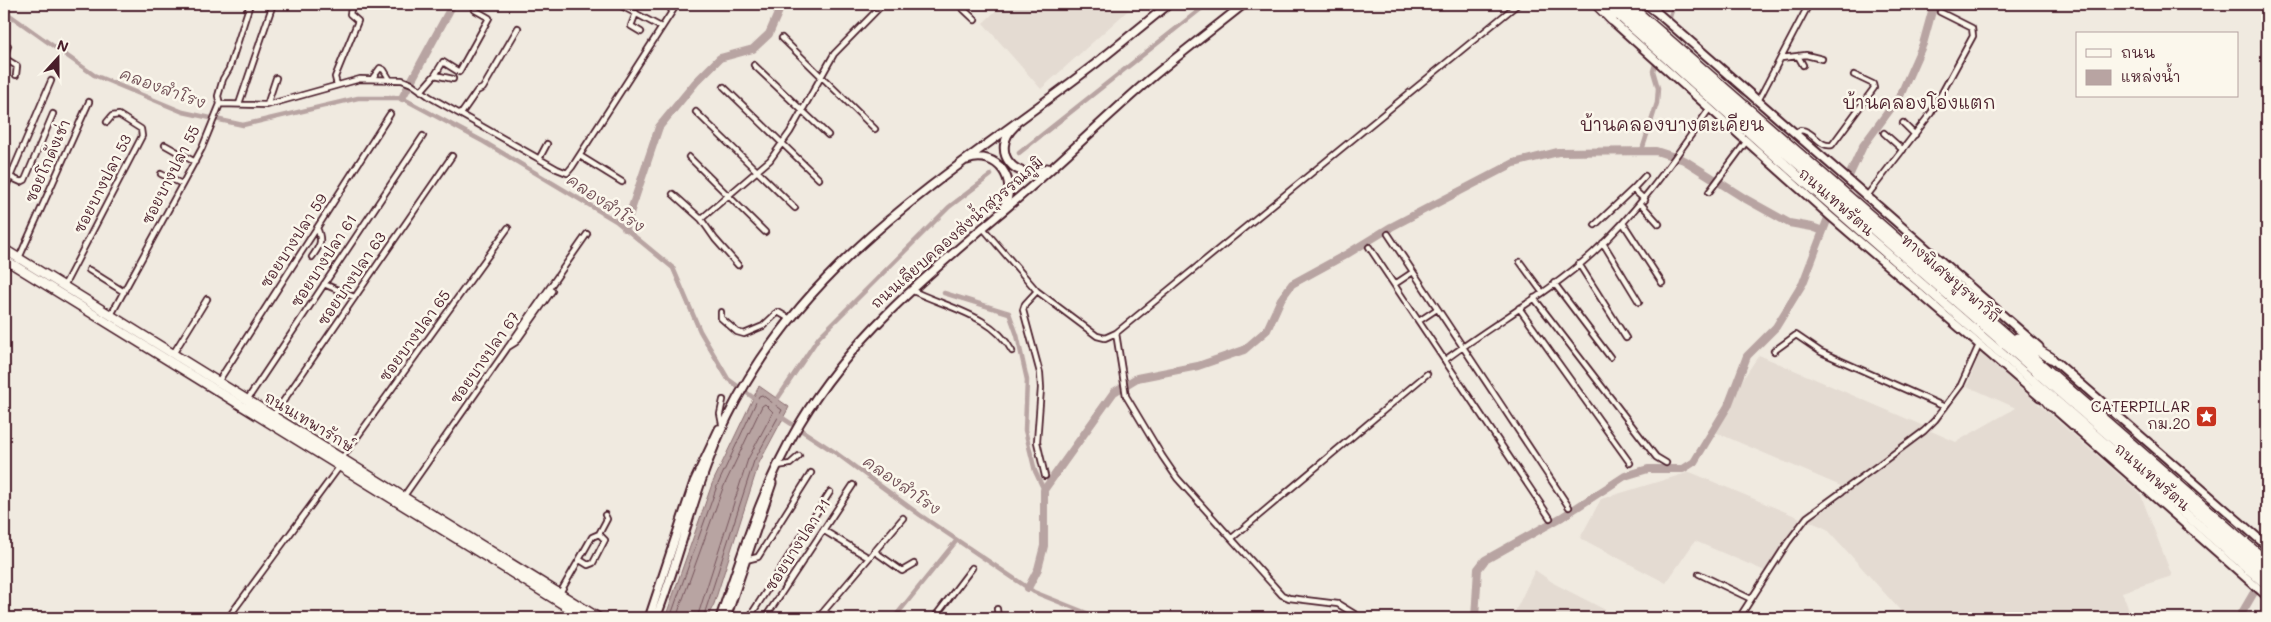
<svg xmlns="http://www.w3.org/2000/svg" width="2271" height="622" font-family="Mali,'Playpen Sans Thai',sans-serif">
	<rect width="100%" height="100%" fill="#f0eae0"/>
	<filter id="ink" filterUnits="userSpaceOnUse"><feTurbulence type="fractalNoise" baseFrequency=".02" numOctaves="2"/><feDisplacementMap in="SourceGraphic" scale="10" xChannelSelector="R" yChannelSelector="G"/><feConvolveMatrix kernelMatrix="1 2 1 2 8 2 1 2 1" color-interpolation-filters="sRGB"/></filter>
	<g filter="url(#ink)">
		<!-- built -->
		<path fill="#e4dbd2" d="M1003,4H1135L1041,89L983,23Z
			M1980,353L2140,493L2172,576L2122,592L2132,618H1907L1827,529L1807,520L1931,431L1956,442L2016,408L1967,386Z
			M1759,355L1926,427L1843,487L1715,432L1724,419L1743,379Z
			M1690,472L1800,518L1765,571L1695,541L1666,583L1580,538L1601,499Z
			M1535,570L1555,584L1621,618H1486L1513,616Z"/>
		<!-- water -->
		<path fill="#b8a4a2" stroke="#8c6f72" d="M759,386L789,407L759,463L714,604L707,618H665L712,484Z"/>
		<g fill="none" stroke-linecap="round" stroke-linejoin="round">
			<!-- shore -->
			<path stroke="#76545b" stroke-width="1" d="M670,618L717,486L759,396L762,395L782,410L754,461L703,618
				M676,618L723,488L762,406L765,404L773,412L748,459L697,618"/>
			<!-- canal -->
			<path stroke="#b8a4a2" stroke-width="4.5" d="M4,11L94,75L183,112L243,125L358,98H402L484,142L616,221L673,268L700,331L728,379L758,401
				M1664,36L1674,4
				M1642,150L1657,103L1658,88L1653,71L1659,50
				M1019,153L1207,4
				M944,293L1009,313L1017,335L1027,380L1025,430L1035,471L1044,490
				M774,404L819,337L949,207L991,175
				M778,415L836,453L920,515L1034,592L1099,618
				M894,618L957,540"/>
			<!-- river -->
			<path stroke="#b8a4a2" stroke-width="8" d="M402,98L453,4
				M1849,176L1863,146L1900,96L1923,44L1934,4
				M625,228L659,127L696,82L720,58L753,49L769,34L782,4
				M1028,588L1038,569L1044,546V490L1114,392L1137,378L1198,366L1244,350L1267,330L1281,299L1292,284L1347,254L1391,227L1514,163L1558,152L1656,151L1684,160L1744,198L1789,223L1812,227L1823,231
				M1475,618L1478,569L1485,560L1562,517L1625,476L1648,469H1683L1694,462L1728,406L1747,356L1776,327L1803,283L1828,218
				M2239,618L2260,582"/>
			<defs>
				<path id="street" d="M618,4L661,27
					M958,4L975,20
					M636,13L631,26L641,32
					M782,38L875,129
					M1798,56L1803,65
					M4,57L8,46
					M4,58L17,66L16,75
					M1781,58L1806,55L1822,59
					M754,65L828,135
					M435,75L443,62L459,72L489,18L475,10
					M372,79L380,68L384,70L390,80
					M337,85L335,77L358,21L350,14L352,4
					M724,87L819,179
					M421,91L435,75L453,79
					M1758,101L1809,4
					M220,104L218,96L223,79L229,69L250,4
					M239,104L273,4
					M267,105L276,78
					M696,112L795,208
					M461,114L477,91L483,88L518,28
					M1903,123L1915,135
					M1884,133L1903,150
					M1796,135L1800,130C1814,130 1819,148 1832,145L1874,88L1873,84L1854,75
					M165,145L195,162
					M580,156L622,182
					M689,157L765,232
					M539,159L547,144
					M161,174L182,184
					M10,177L21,182L25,180L53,114
					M1633,189L1645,176
					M4,191L51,81
					M1709,192L1746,142
					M673,194L701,219L715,239L738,265
					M1866,197L1931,113L1973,36L1972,28L1940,12
					M1641,204L1659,224
					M701,219L770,160L790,132L834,54L883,4
					M1623,223L1662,283
					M1595,225L1633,189L1645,200
					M982,227L1037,291L1097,336L1105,338L1116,333
					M1388,234L1569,507
					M1603,243L1639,302
					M1369,247L1550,518
					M312,257C320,246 323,241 317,228
					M19,258L89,102
					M1520,262L1542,292
					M1579,264L1626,338
					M89,270L124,292
					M1554,283L1610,357
					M324,284L354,297
					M1395,284L1413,272
					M64,286L142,136L141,129L119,115L112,116L107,122
					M911,290C945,307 993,315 1012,351
					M1037,291L1025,304L1023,310L1040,373L1041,388L1037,442L1045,476
					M1534,298L1656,457L1666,463
					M1519,308L1630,463
					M721,312V318L737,332L744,334L763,326L778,312L790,319
					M111,315L202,148L220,104L267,105L360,79L402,80L412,84L430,97L557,169L567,173L572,167L677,4
					M1419,321L1437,309
					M508,347L516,342L552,291
					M1774,351L1796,335L1821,352L1945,407
					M173,354L207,299
					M1445,360C1494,323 1548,294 1593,253C1640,210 1674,159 1710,108
					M218,382L390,114
					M247,400L423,136
					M273,416L452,156
					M722,424L720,414L723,400
					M342,458L508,228
					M777,466L790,464L799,456
					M404,496L587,234
					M823,530L869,558
					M1232,538L1427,374
					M874,551L902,571L914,564
					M580,560L588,565L593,563L605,540L599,534
					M746,560L758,557L811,473
					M1699,574L1751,599
					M560,593L592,537L599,534L607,519L605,515
					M997,609L998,618
					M824,611L834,618
					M228,618L340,466
					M749,618L830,492
					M765,618L853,485
					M818,618L903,518
					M934,618L972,568
					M1361,618L1338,604L1289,598L1282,595L1177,478L1162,456L1126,396L1116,333L1518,4
					M1739,618L1788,542L1807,517L1884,461L1924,431L1935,420L1961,385L1979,345"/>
				<path id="secondary" d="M1652,8L2039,347
					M1609,18L1830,216L2040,397
					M1015,126C988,151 1017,185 1047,168
					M967,160C997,149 1020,181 1003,208
					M2049,356L2267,546
					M2049,404L2267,596
					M649,618L694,482L719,429
					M656,618C682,552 696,480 728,416C808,254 958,170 1095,64C1120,44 1144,24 1169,4
					M720,618C743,551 763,485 800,423C856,329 942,263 1024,193C1067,156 1107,116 1150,79C1181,53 1213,29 1244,4
					M726,618L772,483"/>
				<path id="primary" d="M4,249L599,618
					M4,259L585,618"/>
				<path id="highway" d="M1596,4L1612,20
					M1606,4L1799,177L2267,585
					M1615,4L2267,573
					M1628,4L2267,562
					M1647,4L1655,10
					M2017,338L2051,358
					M2038,391L2051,406"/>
			</defs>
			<!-- street casing -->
			<use href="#street" stroke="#4a1f2b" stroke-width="8"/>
			<!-- secondary casing -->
			<use href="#secondary" stroke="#4a1f2b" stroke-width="11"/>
			<!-- primary casing -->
			<use href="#primary" stroke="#4a1f2b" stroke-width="11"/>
			<!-- highway casing -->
			<use href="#highway" stroke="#4a1f2b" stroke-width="12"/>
			<!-- street -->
			<use href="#street" stroke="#fbf7ec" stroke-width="4.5"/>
			<!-- secondary -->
			<use href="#secondary" stroke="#fbf7ec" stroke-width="7"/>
			<!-- primary -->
			<use href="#primary" stroke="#fbf7ec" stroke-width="8"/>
			<!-- highway -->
			<use href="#highway" stroke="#fbf7ec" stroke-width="9"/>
		</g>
	</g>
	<!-- icons -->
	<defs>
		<symbol id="sight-square" viewBox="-11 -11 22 22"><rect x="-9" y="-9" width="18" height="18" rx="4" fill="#c8321e" stroke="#fbf7ec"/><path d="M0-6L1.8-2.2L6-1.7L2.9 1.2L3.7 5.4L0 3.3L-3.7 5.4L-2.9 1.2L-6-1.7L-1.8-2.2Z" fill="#fff"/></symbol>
	</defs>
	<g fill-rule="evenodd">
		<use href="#sight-square" x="2194" y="404" width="25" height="25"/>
	</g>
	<g text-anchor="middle" stroke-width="5" stroke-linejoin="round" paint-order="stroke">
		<!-- street labels -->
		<g font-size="15" fill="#4a1f2b" stroke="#fbf7ec">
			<text transform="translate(48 161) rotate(-66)" y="5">ซอยโกดังเช่า</text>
			<text transform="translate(171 175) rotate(-63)" y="5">ซอยบางปลา 55</text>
			<text transform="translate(103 184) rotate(-63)" y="5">ซอยบางปลา 53</text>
			<text transform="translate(1836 202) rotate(41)" y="5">ถนนเทพรัตน</text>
			<text transform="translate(957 233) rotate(-41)" y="5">ถนนเลียบคลองส่งน้ำสุวรรณภูมิ</text>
			<text transform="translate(294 241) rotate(-57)" y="5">ซอยบางปลา 59</text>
			<text transform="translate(324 261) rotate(-57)" y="5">ซอยบางปลา 61</text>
			<text transform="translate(1950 278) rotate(41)" y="5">ทางพิเศษบูรพาวิถี</text>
			<text transform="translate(352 279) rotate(-56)" y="5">ซอยบางปลา 63</text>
			<text transform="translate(415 336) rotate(-54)" y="5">ซอยบางปลา 65</text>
			<text transform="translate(485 358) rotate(-55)" y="5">ซอยบางปลา 67</text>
			<text transform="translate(309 422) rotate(31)" y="5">ถนนเทพารักษ์</text>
			<text transform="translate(2152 477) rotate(41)" y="5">ถนนเทพรัตน</text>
			<text transform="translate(798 545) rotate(-57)" y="5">ซอยบางปลา 71</text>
		</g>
		<!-- poi labels -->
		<g font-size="15" fill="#4a1f2b" stroke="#fbf7ec" text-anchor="end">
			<text x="2190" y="412">CATERPILLAR<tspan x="2190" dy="17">กม.20</tspan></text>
		</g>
		<!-- water labels -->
		<g font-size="16" font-style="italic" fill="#704e55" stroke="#fbf7ec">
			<text transform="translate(163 88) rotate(20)" y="6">คลองสำโรง</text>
			<text transform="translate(606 203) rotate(34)" y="6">คลองสำโรง</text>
			<text transform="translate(902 485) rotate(35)" y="6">คลองสำโรง</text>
		</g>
		<!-- quarter labels -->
		<g font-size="18" fill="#4a1f2b" stroke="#fbf7ec">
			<text x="1919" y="109">บ้านคลองโอ่งแตก</text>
			<text x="1672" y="131">บ้านคลองบางตะเคียน</text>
		</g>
	</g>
	<!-- margin -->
	<rect width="2271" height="622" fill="none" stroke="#fbf7ec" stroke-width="20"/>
	<rect x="10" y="10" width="2251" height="602" fill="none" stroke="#4a1f2b" stroke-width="2" filter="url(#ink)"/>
	<!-- legend -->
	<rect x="2076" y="32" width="162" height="65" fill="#fbf7ec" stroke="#b4a19f"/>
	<rect x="2086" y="49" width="25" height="8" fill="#fbf7ec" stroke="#b4a19f"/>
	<text x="2121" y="58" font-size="15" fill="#4a1f2b">ถนน</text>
	<rect x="2086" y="70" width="25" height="15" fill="#b8a4a2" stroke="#b4a19f"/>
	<text x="2121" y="82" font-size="15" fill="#4a1f2b">แหล่งน้ำ</text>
	<!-- north arrow -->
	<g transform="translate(58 58) rotate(21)" stroke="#fbf7ec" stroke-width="4" paint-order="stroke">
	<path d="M0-4L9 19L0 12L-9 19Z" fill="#4a1f2b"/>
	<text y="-8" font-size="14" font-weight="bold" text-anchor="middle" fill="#4a1f2b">N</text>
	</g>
</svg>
